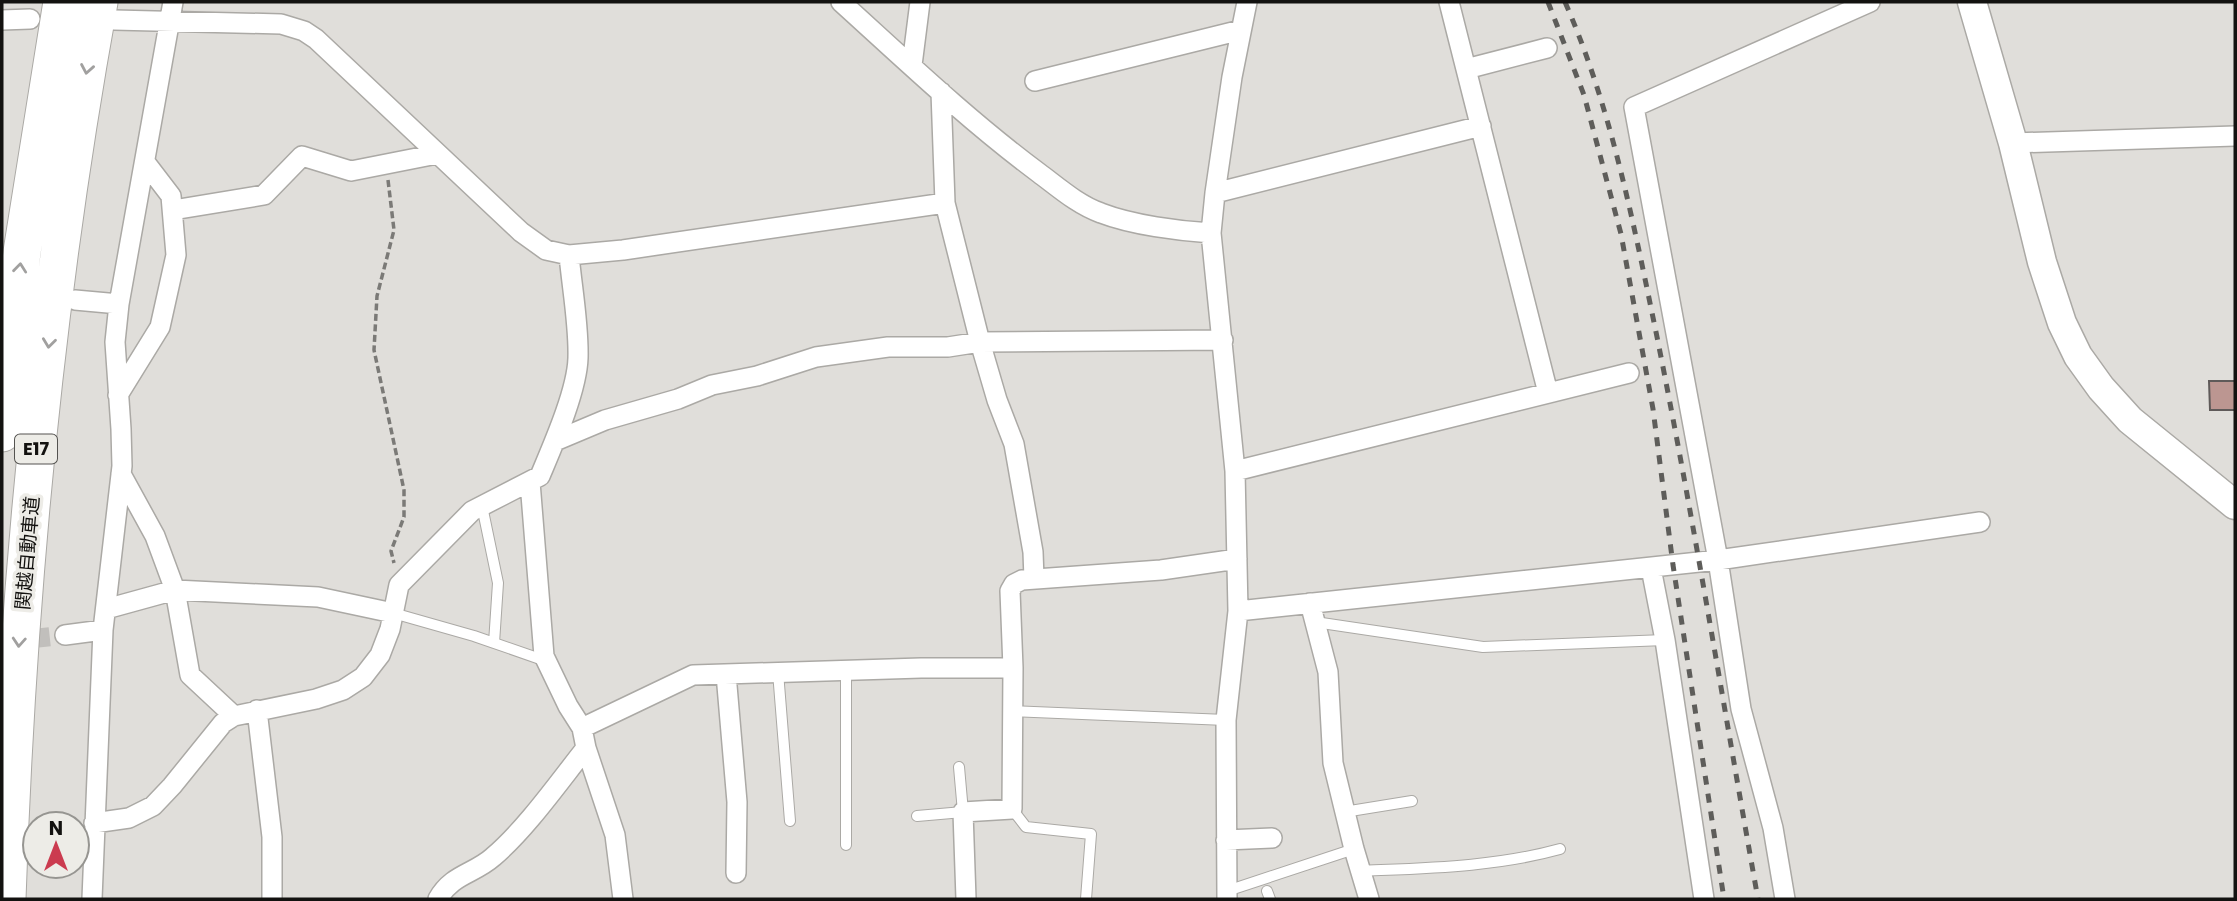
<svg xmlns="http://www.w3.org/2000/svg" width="2237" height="901" font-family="Poppins,'Noto Sans JP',sans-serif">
	<rect width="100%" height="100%" fill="#e0deda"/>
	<!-- building -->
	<path fill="#bc9691" stroke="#5f5a59" stroke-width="2" d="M2209,381H2235V410H2210Z"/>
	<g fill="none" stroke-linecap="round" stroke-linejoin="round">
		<!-- street-tunnel -->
		<path stroke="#c1bfbc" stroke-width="19" stroke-dasharray="19 10" stroke-linecap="butt" d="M2,642L65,635"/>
		<defs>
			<path id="lane" d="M482,506L498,583L494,643
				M393,613L474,636L546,661
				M1315,622L1483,647L1665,640
				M778,672L790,821
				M1012,711L1226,720
				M1012,809L1026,827L1091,834L1086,899
				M1344,812L1412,801
				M917,816L963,812L959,767
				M846,845V670
				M1360,871C1428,868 1495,867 1560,849
				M1227,891L1354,849
				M1267,891L1270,899"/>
			<path id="street" d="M841,2C905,60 969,121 1039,173C1058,187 1078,205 1101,213C1132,225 1179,231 1211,233
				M1449,2L1548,393
				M2,20L30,19
				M114,20L281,24L304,31L316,39L521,232L546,250L569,255L623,250L945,203
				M912,65L920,2
				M1466,69L1547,48
				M1035,81L1241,30
				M941,92L945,203L980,342L997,400L1014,444L1033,552L1034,579
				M2013,143L2235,136
				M1215,193L1481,126
				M173,210L264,195L302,156L351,171L437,154
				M75,300L119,304
				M118,395L160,327L176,255L171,196L145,162
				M555,441L605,420L678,399L712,385L757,376L816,357L888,347H948L980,342L1223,340
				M1235,471L1629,373
				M121,474L155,536L175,590L190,675L234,716
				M530,482L544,656L568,706L582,728
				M1651,568L1665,640L1704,899
				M1310,603L1328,672L1333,763L1354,849L1369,899
				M106,609L175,590L318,597L393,613
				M1238,611L1718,560L1980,522
				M65,635L103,630
				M726,674L737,802L736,873
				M257,710L272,837V899
				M94,823L129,818L153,806L172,786L223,723L234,716L316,699L343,690L363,677L380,655L390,629L399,585L472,511L540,476C553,445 577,391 578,358C579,325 572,288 569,255
				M1226,840L1272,838
				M92,899L103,630L122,466L121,429L115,342L119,304L173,2
				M438,899C452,874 474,874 493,857C526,829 559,782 586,748
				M623,899L615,835L586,748L582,728L693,675L921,668H1013
				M966,899L963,812L1012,809L1013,668L1010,591L1014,584L1022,580L1161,570L1237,559
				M1227,899L1226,720L1238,611L1235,471L1211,233L1215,193L1232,77L1247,2
				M1785,899L1773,828L1741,709L1718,560L1634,107L1870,2"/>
			<path id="secondary" d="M1972,2L2013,143L2042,262L2062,323L2078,356L2101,388L2130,420L2235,505"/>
			<path id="highway" d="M2,433L22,252L62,2
				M7,899C17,598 45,298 99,2"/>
		</defs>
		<!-- lane casing -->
		<use href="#lane" stroke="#aba9a5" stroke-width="12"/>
		<!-- street casing -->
		<use href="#street" stroke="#aba9a5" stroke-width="22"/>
		<!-- secondary casing -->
		<use href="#secondary" stroke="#aba9a5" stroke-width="31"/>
		<!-- highway casing -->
		<use href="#highway" stroke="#aba9a5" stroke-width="39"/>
		<!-- path -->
		<path stroke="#7b7a77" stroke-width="3.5" stroke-dasharray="7 3.5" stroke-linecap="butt" d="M388,180L394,230L377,296L374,350L404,490V517L391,551L394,563"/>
		<!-- lane -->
		<use href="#lane" stroke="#fff" stroke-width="10"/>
		<!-- street -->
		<use href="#street" stroke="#fff" stroke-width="19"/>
		<!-- secondary -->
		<use href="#secondary" stroke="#fff" stroke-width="28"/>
		<!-- highway -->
		<use href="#highway" stroke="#fff" stroke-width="37"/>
		<!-- rail -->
		<path stroke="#5e5d5a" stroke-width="5" stroke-dasharray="9 9" stroke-linecap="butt" d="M1548,2L1584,95L1621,234L1653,409L1673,565L1724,899
			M1565,2C1611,107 1633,221 1656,332C1694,520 1724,710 1758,899"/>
	</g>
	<!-- one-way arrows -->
	<defs><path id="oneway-chevron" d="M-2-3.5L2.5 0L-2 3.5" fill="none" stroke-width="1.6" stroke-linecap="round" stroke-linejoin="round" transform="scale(1.75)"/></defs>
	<g stroke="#a1a09f">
		<use href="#oneway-chevron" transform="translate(87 69) rotate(100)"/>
		<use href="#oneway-chevron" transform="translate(20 268) rotate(-84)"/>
		<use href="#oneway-chevron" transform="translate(49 343) rotate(97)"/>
		<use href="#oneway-chevron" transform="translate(19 642) rotate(94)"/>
	</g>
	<g text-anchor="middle" stroke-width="7" stroke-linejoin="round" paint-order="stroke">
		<!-- shield labels -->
		<rect fill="#edece7" stroke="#545350" stroke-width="2" x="15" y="434.5" width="42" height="29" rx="5"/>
		<g font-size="18" font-weight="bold" fill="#131210">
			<text x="36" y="455">E17</text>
		</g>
		<!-- street labels -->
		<g font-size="19" fill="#131210" stroke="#edece7">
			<text transform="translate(27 553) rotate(-85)" y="7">関越自動車道</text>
		</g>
	</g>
	<!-- border -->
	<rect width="2237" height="901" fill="none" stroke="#131210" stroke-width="7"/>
	<!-- north arrow -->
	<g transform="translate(56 845)"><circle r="33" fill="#edece7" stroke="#969591" stroke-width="2"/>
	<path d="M0-5L12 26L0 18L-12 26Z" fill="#cb3b4f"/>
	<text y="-10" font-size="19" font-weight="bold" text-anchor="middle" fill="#131210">N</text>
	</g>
</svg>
